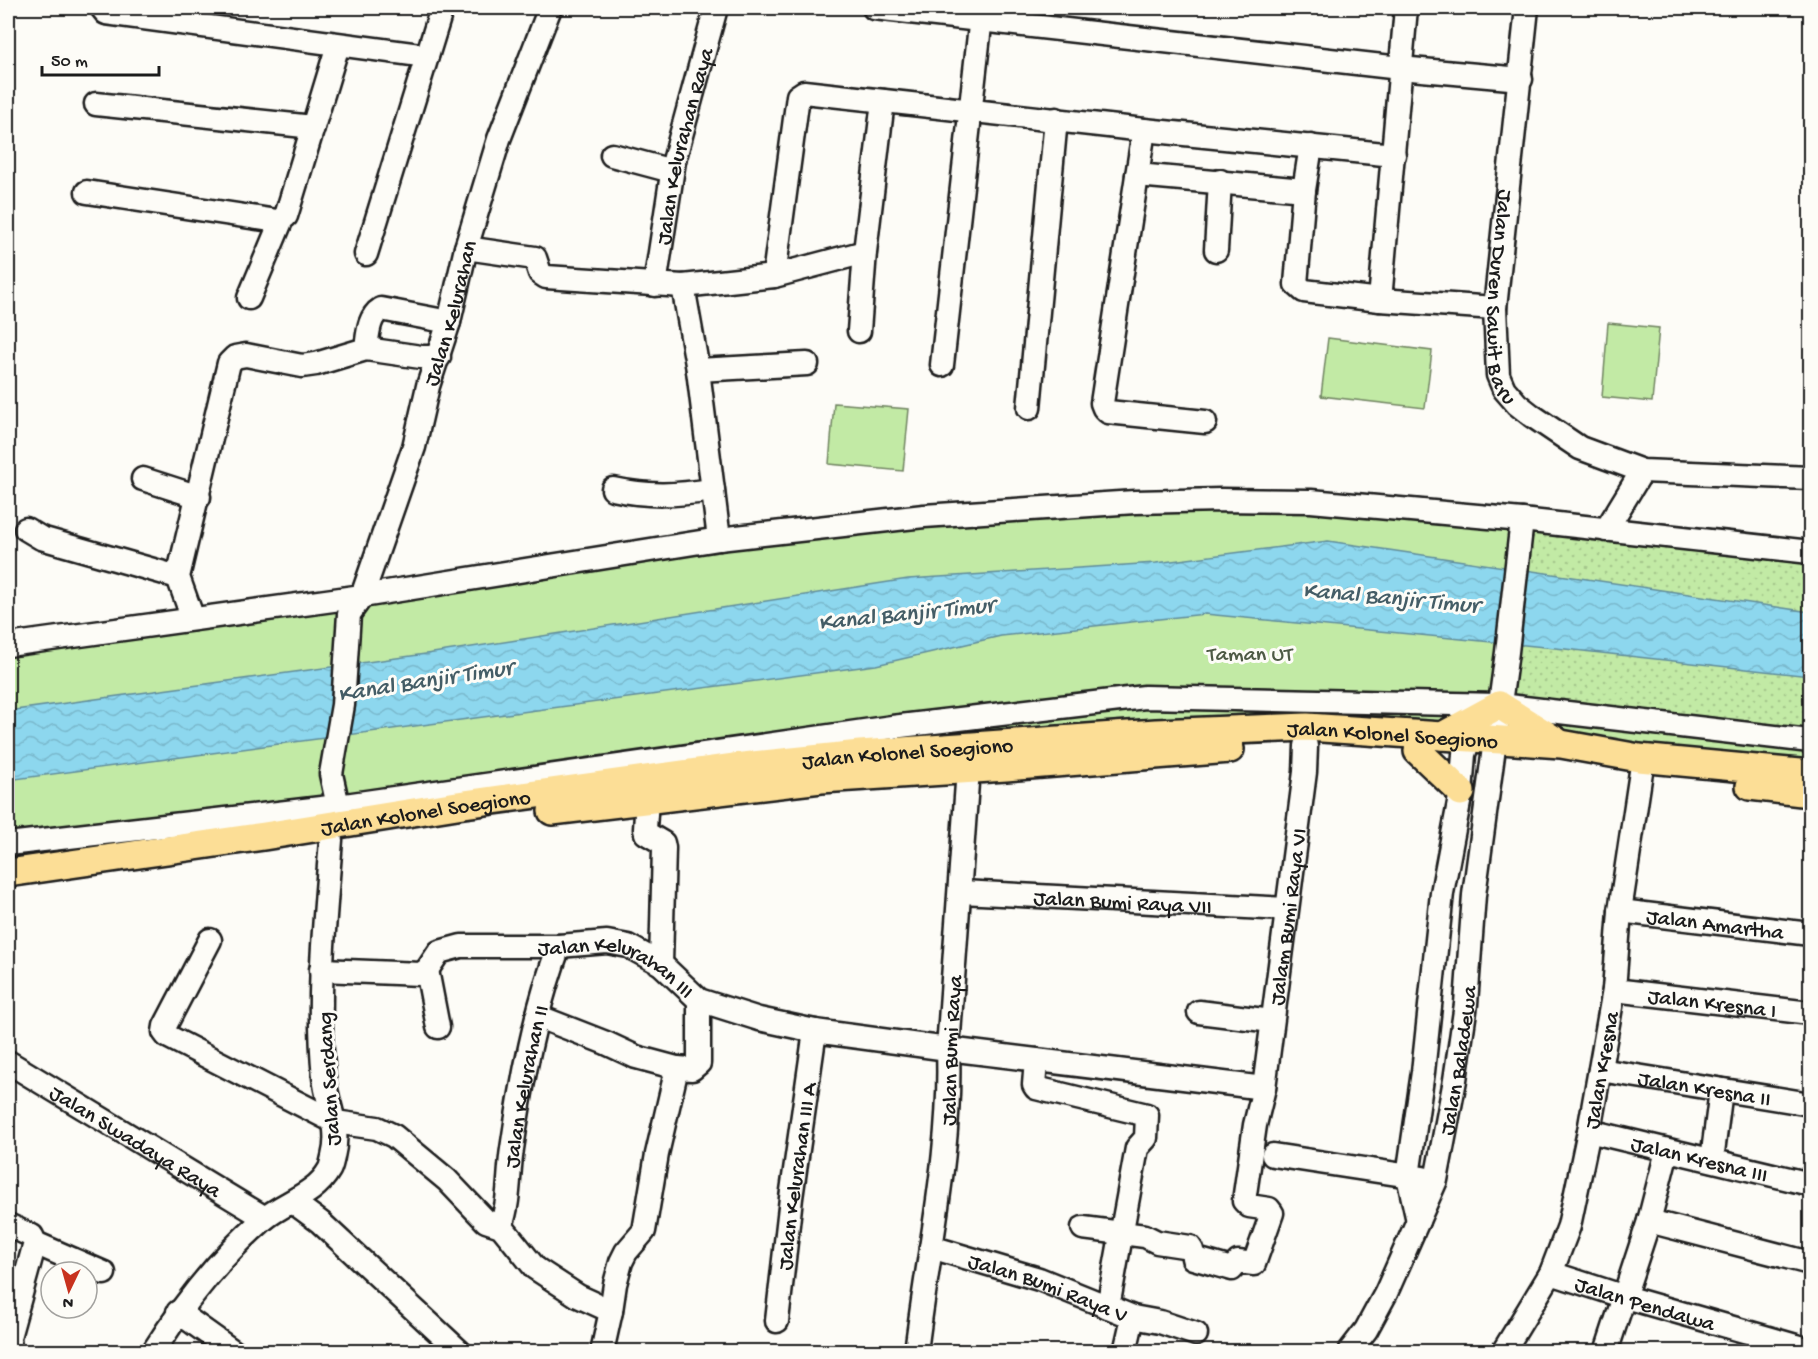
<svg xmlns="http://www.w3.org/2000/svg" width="1818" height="1359" font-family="'Gochi Hand',sans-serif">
	<defs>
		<pattern id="grass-dots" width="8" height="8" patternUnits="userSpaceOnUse" patternTransform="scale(1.5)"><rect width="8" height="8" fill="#c2eaa5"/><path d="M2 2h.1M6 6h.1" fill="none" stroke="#a6c88d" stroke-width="1.8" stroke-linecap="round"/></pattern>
		<pattern id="water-waves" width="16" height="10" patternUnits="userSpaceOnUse" patternTransform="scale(1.5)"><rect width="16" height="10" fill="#8dd7ee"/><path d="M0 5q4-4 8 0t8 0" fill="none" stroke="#79b8cc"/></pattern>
	</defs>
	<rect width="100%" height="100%" fill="#fdfcf7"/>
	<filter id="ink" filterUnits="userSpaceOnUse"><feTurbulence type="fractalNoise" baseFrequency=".0167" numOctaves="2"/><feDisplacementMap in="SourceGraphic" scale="12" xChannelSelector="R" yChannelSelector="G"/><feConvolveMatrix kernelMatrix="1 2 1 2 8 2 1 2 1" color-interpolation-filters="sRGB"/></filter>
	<g filter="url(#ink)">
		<!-- grass -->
		<path fill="url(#grass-dots)" stroke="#6f8360" stroke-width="1.5" d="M1522,520L1810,553V740L1501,705Z"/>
		<!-- park -->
		<path fill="#c2eaa5" stroke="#6f8360" stroke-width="1.5" d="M1608,323L1659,328L1652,402L1602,397Z
			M1328,338L1432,351L1425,408L1321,396Z
			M834,403L909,409L903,471L829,464Z
			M1135,502L1522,520L1499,699L1441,737L967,746L8,873V645L719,539Z
			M1499,706L1810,741V774L1494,739Z"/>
		<!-- water -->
		<path fill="url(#water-waves)" stroke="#608c9a" stroke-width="1.5" d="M1328,541L1810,612V676L1565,649L1205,614L1001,636L876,665L8,780V711L433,653L908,579L1156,563Z"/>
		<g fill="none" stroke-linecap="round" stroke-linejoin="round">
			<defs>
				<g id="minor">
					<path d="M102,8L106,13L427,56"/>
					<path d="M874,8L1400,68L1521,79"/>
					<path id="s1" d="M1527,8L1495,308L1498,375L1504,389L1517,404L1531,415L1580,448L1642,471L1810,478"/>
					<path d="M96,104L313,127"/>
					<path d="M1144,130L1102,403L1104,408L1108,412L1205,422"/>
					<path d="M1311,146L1304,190L1296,284L1304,291L1380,300L1495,308"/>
					<path d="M612,155L672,171"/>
					<path d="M1137,175L1304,190"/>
					<path d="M87,192L277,221L282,219"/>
					<path d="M466,248L535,258L540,273L546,277L683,286L774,276L865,252"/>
					<path d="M1216,250L1220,181"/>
					<path d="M366,254L442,8"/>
					<path d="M774,276L798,96L804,92L1144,130L1394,155"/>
					<path id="s2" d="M655,285L674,161L716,8"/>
					<path d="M683,286L698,370L719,539"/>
					<path d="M249,298L282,219L286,216L338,45"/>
					<path d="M1380,300L1406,8"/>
					<path d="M859,331L865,252L883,101"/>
					<path d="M366,349C368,335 368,317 381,309L449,322"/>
					<path d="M942,365L982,8"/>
					<path d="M698,370L807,364"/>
					<path d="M1029,408L1056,119"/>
					<path d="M143,479L199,497"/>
					<path d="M613,489C649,497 677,495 713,490"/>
					<path d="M26,529L41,538L178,577"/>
					<path d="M1606,530L1642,471"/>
					<path d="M193,619L178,577L229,363L235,357L246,355L302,366L316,364L366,349L421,357H439"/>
					<path d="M8,645L362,596L719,539L924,516L1135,502L1221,500L1311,501L1522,520L1810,552"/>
					<path d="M647,799L645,829L646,833L663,843L664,848L661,964"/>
					<path id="s3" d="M346,816L338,806L331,774L343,705L349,614L362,596L414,447L428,386L449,322L466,248L499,139L550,8"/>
					<path d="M8,844L338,806L892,727L1145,697L1499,705L1810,741"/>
					<path id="s4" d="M961,892L1286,909"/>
					<path id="s5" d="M1620,911L1810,934"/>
					<path d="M210,940L165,1026L164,1032L167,1036L335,1122L377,1128L394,1136L447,1180L486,1221L501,1226L535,1268L578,1296L611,1311"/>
					<path id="s6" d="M321,970L421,974L427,970L439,952L461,946H559L607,942L628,946L661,964L699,1000L759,1019L815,1031L948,1049L1264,1088"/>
					<path d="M427,970L438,1027"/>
					<path id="s7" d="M1614,990L1810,1013"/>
					<path d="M1199,1012L1272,1021"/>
					<path d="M537,1016L606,1043L636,1057L677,1068"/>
					<path d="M1036,1060L1034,1085L1036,1088L1147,1115L1146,1138L1137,1148L1108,1307"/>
					<path id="s8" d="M8,1062L265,1218"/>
					<path id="s9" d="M1600,1070L1810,1104"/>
					<path id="s10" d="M1589,1131L1810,1184"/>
					<path d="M1273,1155L1423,1178"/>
					<path d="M1712,1160L1721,1090"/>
					<path d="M293,1202L320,1222L460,1352"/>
					<path d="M1418,1221L1408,1176L1423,1072L1442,893L1461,792L1464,754L1470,737"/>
					<path d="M1649,1221L1810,1263"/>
					<path d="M8,1225L32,1236L35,1243L9,1337L10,1352"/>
					<path id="s11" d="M501,1226C510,1201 508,1175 512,1149C522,1080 535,1011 559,946"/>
					<path id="s12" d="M1083,1228L1145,1236L1157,1242L1190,1247L1192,1250L1193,1258L1232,1269L1238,1262L1254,1264L1272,1213L1269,1209L1249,1206L1244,1201L1255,1125L1264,1088L1305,772L1306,746"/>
					<path d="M35,1243L104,1273"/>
					<path id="s13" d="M931,1247L1039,1279L1133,1317L1125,1352"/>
					<path id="s14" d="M1551,1273L1625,1297L1810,1350"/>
					<path d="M178,1312L234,1352"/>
					<path d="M1133,1317L1160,1322L1196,1334"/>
					<path id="s15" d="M777,1321L791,1198L815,1031"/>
					<path d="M153,1352C184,1303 220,1257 264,1219C284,1202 315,1195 329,1170C331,1167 332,1161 333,1157C341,1126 327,1106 324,1077C316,998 325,919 331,840"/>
					<path d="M602,1352L611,1311L615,1284L621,1262L626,1252L644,1231L657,1154L677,1068L692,1069L699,1063V1000"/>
					<path id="s16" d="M916,1352C928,1251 952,1151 948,1049L968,769L967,753"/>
					<path id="s17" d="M1349,1352L1366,1330L1386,1293L1436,1180L1455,1080L1466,1004L1474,895L1507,652L1522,520"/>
					<path id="s18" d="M1503,1352L1551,1273L1569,1226L1589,1131L1614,990L1620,911L1641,772"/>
					<path d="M1606,1352L1649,1221L1667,1151"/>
				</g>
				<g id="major">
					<path d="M1442,736L1499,705L1556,741"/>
					<path d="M1418,751L1461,792"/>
					<path d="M1750,786L1810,793"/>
					<path d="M552,811L821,779L1006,767L1230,749"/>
					<path id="s19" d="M8,873L264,836L457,805L733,767L860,754L1156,733L1307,727L1561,744L1639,758L1810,774"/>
				</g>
			</defs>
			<!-- minor casing -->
			<use href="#minor" stroke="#1c1c1c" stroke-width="27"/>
			<!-- major casing -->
			<use href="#major" stroke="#1c1c1c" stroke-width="32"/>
			<!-- minor -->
			<use href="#minor" stroke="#fdfcf7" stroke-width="22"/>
			<!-- major -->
			<use href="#major" stroke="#fcde96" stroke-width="27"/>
		</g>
	</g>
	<g text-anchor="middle" stroke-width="6" stroke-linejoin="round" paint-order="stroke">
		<!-- street labels -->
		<g font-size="22" fill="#1c1c1c" stroke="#fdfcf7">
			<text dy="8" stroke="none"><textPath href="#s2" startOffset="142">Jalan Kelurahan Raya</textPath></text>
			<text dy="8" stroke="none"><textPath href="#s1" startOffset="291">Jalan Duren Sawit Baru</textPath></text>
			<text dy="8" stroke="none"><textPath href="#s3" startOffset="526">Jalan Kelurahan</textPath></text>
			<text dy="8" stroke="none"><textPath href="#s19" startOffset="1394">Jalan Kolonel Soegiono</textPath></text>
			<text dy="8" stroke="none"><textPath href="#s19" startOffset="908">Jalan Kolonel Soegiono</textPath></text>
			<text dy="8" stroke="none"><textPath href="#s19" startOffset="422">Jalan Kolonel Soegiono</textPath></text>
			<text dy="8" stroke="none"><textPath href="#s4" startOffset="162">Jalan Bumi Raya VII</textPath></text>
			<text dy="8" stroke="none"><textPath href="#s12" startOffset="561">Jalam Bumi Raya VI</textPath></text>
			<text dy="8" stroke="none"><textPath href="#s5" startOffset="96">Jalan Amartha</textPath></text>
			<text dy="8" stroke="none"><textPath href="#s6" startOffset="314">Jalan Kelurahan III</textPath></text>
			<text dy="8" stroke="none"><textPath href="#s7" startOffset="99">Jalan Kresna I</textPath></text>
			<text dy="8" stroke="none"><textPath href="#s16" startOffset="304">Jalan Bumi Raya</textPath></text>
			<text dy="8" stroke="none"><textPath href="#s17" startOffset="315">Jalan Baladewa</textPath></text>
			<text dy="8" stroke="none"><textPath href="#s18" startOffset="302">Jalan Kresna</textPath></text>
			<text transform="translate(327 1079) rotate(-94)" y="8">Jalan Serdang</text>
			<text dy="8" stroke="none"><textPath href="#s11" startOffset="142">Jalan Kelurahan II</textPath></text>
			<text dy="8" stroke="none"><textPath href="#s9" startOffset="106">Jalan Kresna II</textPath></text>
			<text dy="8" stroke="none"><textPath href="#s8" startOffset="150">Jalan Swadaya Raya</textPath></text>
			<text dy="8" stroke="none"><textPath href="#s10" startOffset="114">Jalan Kresna III</textPath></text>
			<text dy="8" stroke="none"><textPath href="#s15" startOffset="146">Jalan Kelurahan III A</textPath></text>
			<text dy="8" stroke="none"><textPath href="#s13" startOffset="124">Jalan Bumi Raya V</textPath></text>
			<text dy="8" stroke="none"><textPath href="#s14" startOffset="99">Jalan Pendawa</textPath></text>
		</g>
		<!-- park labels -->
		<g font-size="22" fill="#4e5a45" stroke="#fdfcf7">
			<text x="1250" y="660">Taman UT</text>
		</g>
		<!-- water labels -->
		<g font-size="24" font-style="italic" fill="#445d66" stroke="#fdfcf7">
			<text transform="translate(1391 596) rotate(5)" y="8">Kanal Banjir Timur</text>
			<text transform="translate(906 612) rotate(-6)" y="8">Kanal Banjir Timur</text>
			<text transform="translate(425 679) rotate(-9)" y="8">Kanal Banjir Timur</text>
		</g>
	</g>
	<!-- margin -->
	<rect width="1818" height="1359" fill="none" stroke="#fdfcf7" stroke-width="30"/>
	<rect x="15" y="15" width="1788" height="1329" fill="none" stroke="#1c1c1c" stroke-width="2" filter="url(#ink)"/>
	<!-- north arrow -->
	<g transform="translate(69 1290) rotate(185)"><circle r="28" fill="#fdfcf7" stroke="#a3a29f" stroke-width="1.5"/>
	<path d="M0-4.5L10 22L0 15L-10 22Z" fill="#c8321e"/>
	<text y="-9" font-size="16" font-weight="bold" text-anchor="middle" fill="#1c1c1c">N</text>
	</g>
	<!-- scale -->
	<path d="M42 66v9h117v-9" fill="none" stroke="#1c1c1c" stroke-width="3"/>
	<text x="51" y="66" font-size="18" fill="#1c1c1c" stroke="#fdfcf7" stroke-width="4.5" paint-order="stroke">50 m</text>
</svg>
